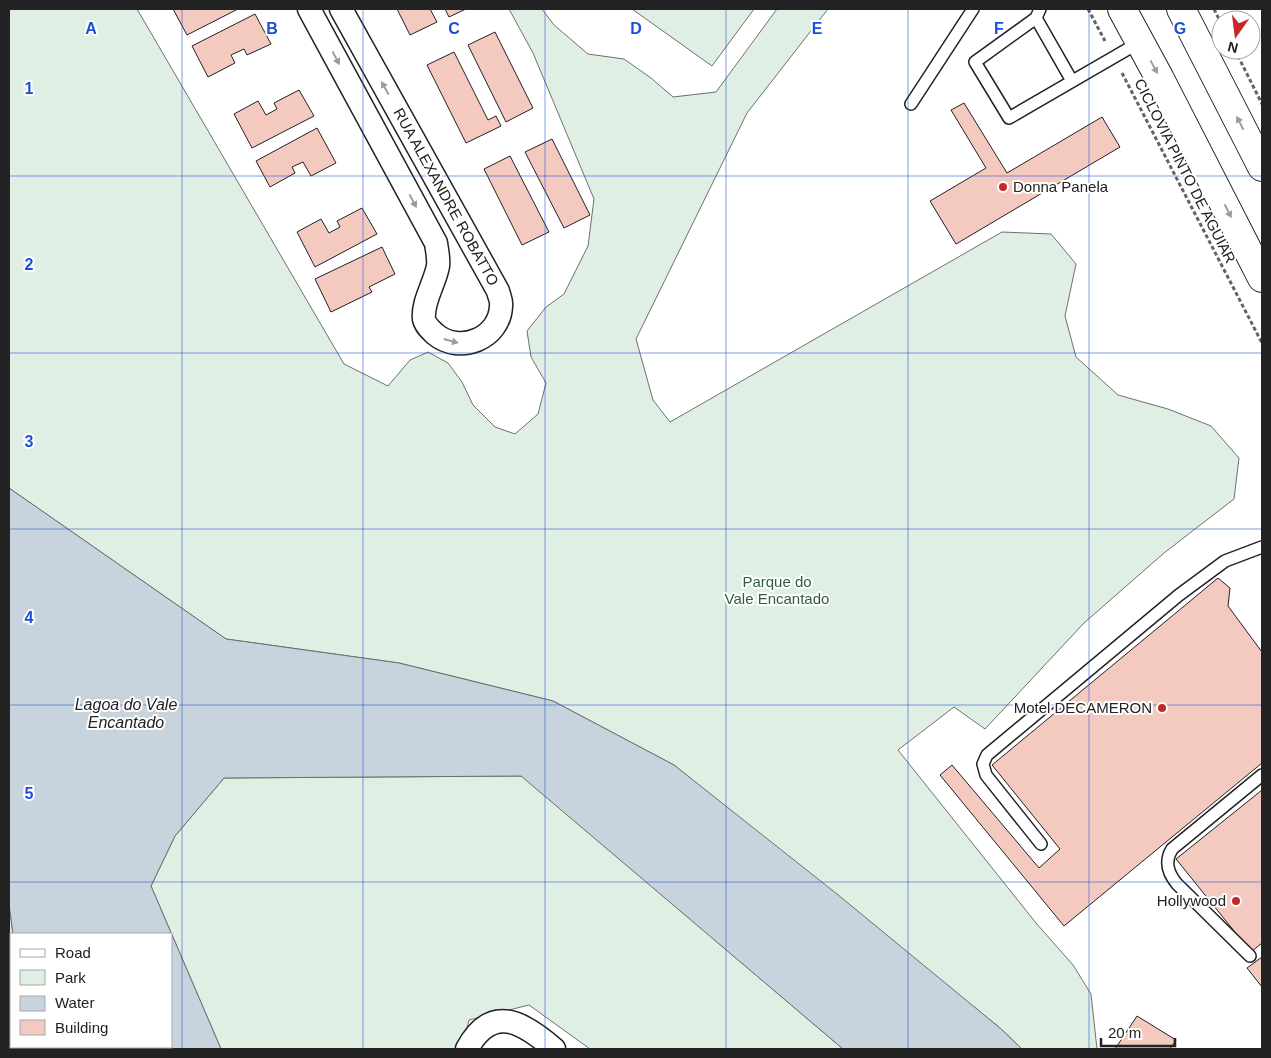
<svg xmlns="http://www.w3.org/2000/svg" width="1271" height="1058" font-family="Helvetica,sans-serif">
	<rect width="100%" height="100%" fill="#fff"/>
	<!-- green -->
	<path fill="#e0efe3" stroke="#6f6f6f" d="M9,9H137L344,364L388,386L410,360L428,352L448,363L462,382L473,405L495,427L515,434L538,414L546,383L531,357L527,331L546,307L564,294L588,246L594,199L533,53L509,9H542L554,25L588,54L624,59L651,78L673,97L716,92L777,9H828L747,113L636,339L653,400L670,422L1002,232L1051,234L1076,264L1065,316L1076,357L1118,395L1168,409L1211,426L1239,458L1234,499L1164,553L1084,623L985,729L954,707L898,750L1036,923L1073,965L1091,994L1097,1049H1022L1000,1028L674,765L553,701L399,663L226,639L9,488Z
		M632,9H754L712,66Z
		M522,776L843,1049H590L529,1005L469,1020L462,1049H221L151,886L175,836L224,778Z
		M9,904L13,934H11V1047H27V1049H9Z"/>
	<!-- water -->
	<path fill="#c7d3dd" stroke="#6f6f6f" d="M9,488L226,639L399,663L553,701L674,765L837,894L1000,1028L1022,1049H843L521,776L224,778L175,836L151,886L221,1049H27V1047H171V934H13L9,904Z"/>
	<!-- building -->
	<path fill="#f3c9c0" stroke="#222" d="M173,9H238L187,35Z
		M397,9H430L437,22L410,35Z
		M445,9H466L449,17Z
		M255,14L271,44L247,55L244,49L231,55L235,63L208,77L192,46Z
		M495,32L533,108L506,122L468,45Z
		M454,52L488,120L496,116L501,126L466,143L427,65Z
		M299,90L314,116L252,148L234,114L258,101L266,115L277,109L274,103Z
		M964,103L1007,173L1102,117L1120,147L956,244L930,201L986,168L951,110Z
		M317,128L336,163L311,176L303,162L292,167L295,173L270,187L256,161Z
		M552,139L590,215L564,228L525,152Z
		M510,156L549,232L522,245L484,169Z
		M362,208L377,234L315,267L297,232L321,219L329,233L340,227L337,221Z
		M382,247L395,274L369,287L372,292L331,312L315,279Z
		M1218,578L1230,588L1228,606L1262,652V763L1064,926L940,775L952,765L1039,868L1060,849L992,765Z
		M1262,790V943L1251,952L1176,859Z
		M1262,957V987L1247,968Z
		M1137,1016L1176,1040L1170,1049H1115Z"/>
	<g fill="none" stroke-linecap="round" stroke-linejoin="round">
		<defs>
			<path id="lane" d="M1040,9L1036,18L975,62L1009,118L1140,42
				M1036,18L1072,81
				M911,104L973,9
				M1041,844L986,775L983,764L987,755L1179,595L1225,561L1262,547
				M1250,956L1177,884C1168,873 1164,862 1172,849L1262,775"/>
			<path id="street" d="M309,9L436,243C437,251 439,258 438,266C435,283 422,302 424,319C425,325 431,330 435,334C460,355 500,338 501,306C502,301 499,296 498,291L341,9
				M467,1049C492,1003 523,1022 554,1049"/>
			<path id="primary" d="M1122,9L1160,79L1262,278
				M1181,9L1262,167"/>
		</defs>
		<!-- lane casing -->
		<use href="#lane" stroke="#222" stroke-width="14"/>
		<!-- street casing -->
		<use href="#street" stroke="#222" stroke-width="25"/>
		<!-- primary casing -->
		<use href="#primary" stroke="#222" stroke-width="30"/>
		<!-- path -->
		<path stroke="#646464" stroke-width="3" stroke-dasharray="4 2.5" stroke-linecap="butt" d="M1088,9L1105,41
			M1214,9L1221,23
			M1235,50L1262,104
			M1122,73L1262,343"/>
		<!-- lane -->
		<use href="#lane" stroke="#fff" stroke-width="11"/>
		<!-- street -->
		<use href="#street" stroke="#fff" stroke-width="22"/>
		<!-- primary -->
		<use href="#primary" stroke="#fff" stroke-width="28"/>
	</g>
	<!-- one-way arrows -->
	<defs><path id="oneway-solid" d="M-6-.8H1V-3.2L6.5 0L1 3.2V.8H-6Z" transform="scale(1.25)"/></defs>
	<g fill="#9c9c9c">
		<use href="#oneway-solid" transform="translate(336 58) rotate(62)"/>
		<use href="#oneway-solid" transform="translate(1154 67) rotate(62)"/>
		<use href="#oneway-solid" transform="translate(385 88) rotate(-119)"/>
		<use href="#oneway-solid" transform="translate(1240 123) rotate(-117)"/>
		<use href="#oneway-solid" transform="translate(413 201) rotate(62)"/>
		<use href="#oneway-solid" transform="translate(1228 211) rotate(63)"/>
		<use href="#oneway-solid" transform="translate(451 341) rotate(15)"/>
	</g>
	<!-- grid -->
	<path fill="none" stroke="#1d4ed8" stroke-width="1" stroke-opacity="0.55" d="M182,9V1049M363,9V1049M545,9V1049M726,9V1049M908,9V1049M1089,9V1049M9,176H1262M9,353H1262M9,529H1262M9,705H1262M9,882H1262"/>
	<!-- markers -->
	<g fill="#c62828" stroke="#fff" stroke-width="2">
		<circle cx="1003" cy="187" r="5"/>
		<circle cx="1162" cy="708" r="5"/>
		<circle cx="1236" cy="901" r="5"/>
	</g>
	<g text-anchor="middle" stroke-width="4" stroke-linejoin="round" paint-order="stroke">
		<!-- street labels -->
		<g font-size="15" fill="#222" stroke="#fff">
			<text transform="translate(1185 171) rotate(63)" y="5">CICLOVIA PINTO DE AGUIAR</text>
			<text transform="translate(446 197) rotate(61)" y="5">RUA ALEXANDRE ROBATTO</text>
		</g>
		<!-- poi labels -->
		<g font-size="15" fill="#222" stroke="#fff" text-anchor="end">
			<text x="1013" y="192" text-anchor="start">Donna Panela</text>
			<text x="1152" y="713">Motel DECAMERON</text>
			<text x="1226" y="906">Hollywood</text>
		</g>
		<!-- park labels -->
		<g font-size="15" fill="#2f5e38" stroke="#fff">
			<text x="777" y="587">Parque do<tspan x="777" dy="17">Vale Encantado</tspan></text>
		</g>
		<!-- water labels -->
		<g font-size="16" font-style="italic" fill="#222" stroke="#fff">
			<text x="126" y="710">Lagoa do Vale<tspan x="126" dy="18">Encantado</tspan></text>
		</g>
	</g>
	<g font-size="16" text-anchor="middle" font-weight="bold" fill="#1d4ed8" stroke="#fff" stroke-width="4" stroke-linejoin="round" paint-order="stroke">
		<text x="91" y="34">A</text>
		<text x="272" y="34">B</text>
		<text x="454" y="34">C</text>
		<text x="636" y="34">D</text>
		<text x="817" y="34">E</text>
		<text x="999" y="34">F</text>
		<text x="1180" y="34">G</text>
		<text x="29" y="94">1</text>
		<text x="29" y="270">2</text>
		<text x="29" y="447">3</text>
		<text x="29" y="623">4</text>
		<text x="29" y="799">5</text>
	</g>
	<!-- border -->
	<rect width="1271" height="1058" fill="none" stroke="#222222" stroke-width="20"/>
	<!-- legend -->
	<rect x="10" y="933" width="162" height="115" fill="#ffffff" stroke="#a7a7a7"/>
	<rect x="20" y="949" width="25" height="8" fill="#ffffff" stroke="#a7a7a7"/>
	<text x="55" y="958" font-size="15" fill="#222222">Road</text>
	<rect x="20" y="970" width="25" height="15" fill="#e0efe3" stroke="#a7a7a7"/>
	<text x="55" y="983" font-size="15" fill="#222222">Park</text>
	<rect x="20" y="996" width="25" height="15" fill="#c7d3dd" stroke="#a7a7a7"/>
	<text x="55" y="1008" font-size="15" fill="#222222">Water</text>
	<rect x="20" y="1020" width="25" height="15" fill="#f3c9c0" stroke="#a7a7a7"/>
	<text x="55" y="1033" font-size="15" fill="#222222">Building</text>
	<!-- north arrow -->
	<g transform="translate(1236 35) rotate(194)"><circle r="24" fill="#ffffff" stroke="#a7a7a7"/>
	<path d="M0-4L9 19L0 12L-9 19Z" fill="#c62828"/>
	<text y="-8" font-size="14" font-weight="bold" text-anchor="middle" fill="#222222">N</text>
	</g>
	<!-- scale -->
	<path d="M1101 1038v8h74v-8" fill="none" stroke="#222222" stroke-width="2.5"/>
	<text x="1108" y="1038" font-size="15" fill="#222222" stroke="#ffffff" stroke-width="4" paint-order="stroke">20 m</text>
</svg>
